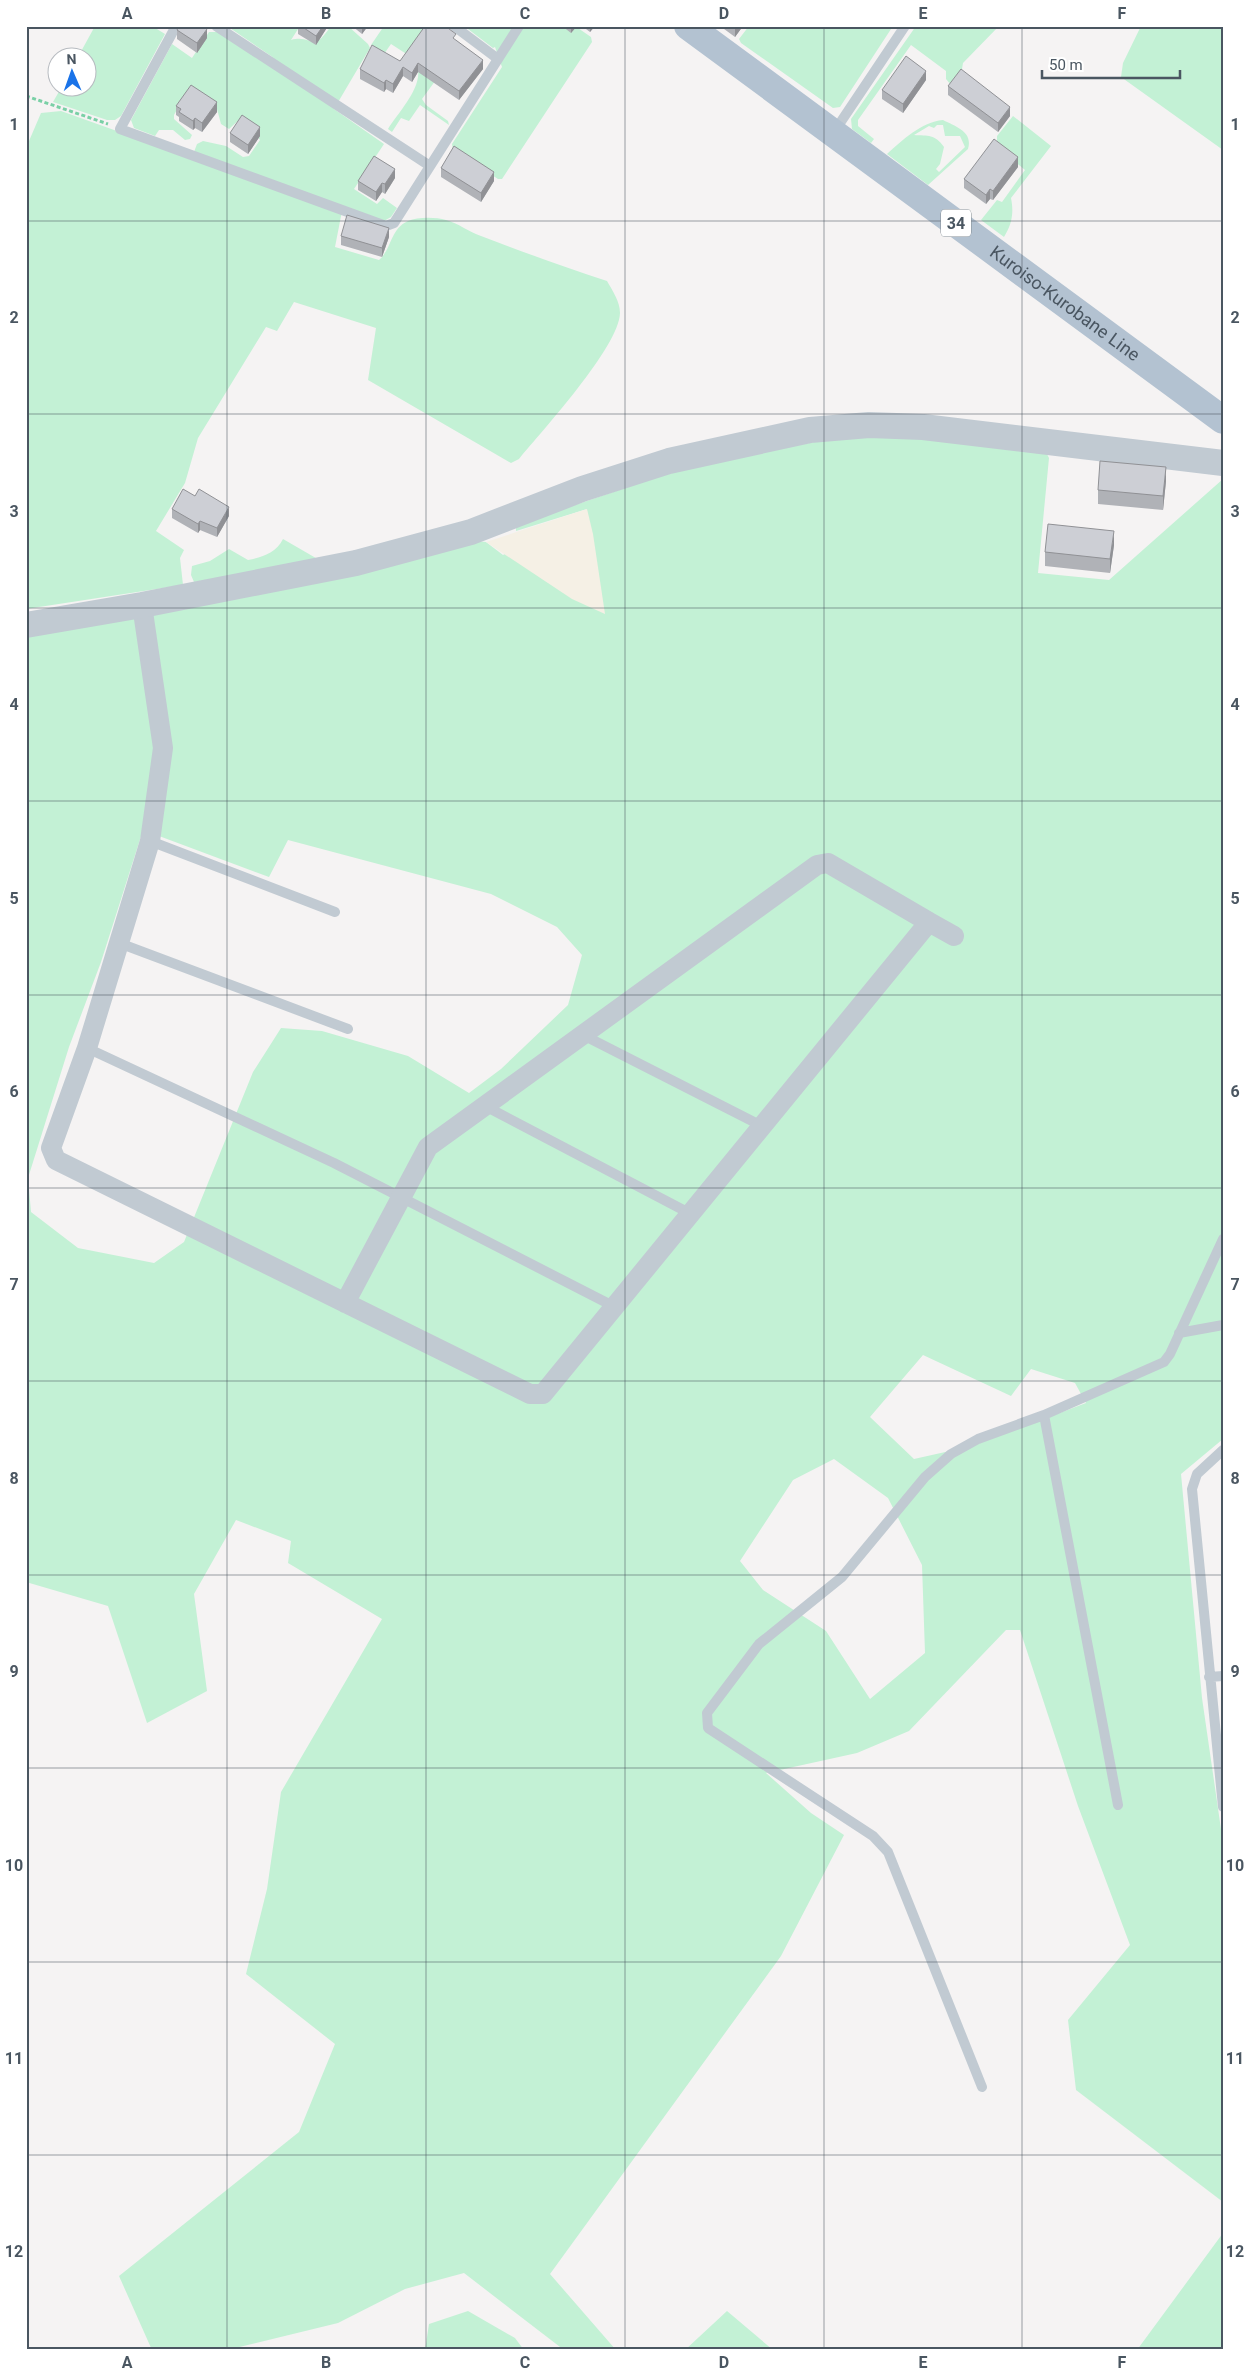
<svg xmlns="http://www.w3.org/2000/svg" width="1249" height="2376" font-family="Roboto,sans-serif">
	<rect width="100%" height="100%" fill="#f5f3f3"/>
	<!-- green -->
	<path fill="#c3f1d5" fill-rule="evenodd" d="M95,26H152L165,34L121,116L115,120H107L53,102L61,88H88V58L78,57Z
		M227,26H300L291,40C314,34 311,55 331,26H348L368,44L370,48L334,109L384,144L354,189L377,204L383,198L397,208L391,217L384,221L343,206L335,247L379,260C392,249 390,229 408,221C418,217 435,217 446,220C458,223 469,232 481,236C523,252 564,267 607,281C612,290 620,301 620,313C619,347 542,431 519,459L511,463L368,380L376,328L294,302L277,331L266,327L198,438L185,483L156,531L184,550L180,558L183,585L26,609V142L29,141L41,113L61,111L209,164L194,152L197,144L203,141L226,146L243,157L249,156L260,140L253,129L240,119L229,129L221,124L217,109L192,91L186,93L174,115V119L192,135L190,139L185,140L173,130H159L155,136L134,128L131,120L172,44L192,58L209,32H218L274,58Z
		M384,26H428L408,55L391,44L384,54L371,45Z
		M464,26H575L591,37L592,42L502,179H498L453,150L452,144L502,67L495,47L493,48Z
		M749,26H893L840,107L833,108L741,43L739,39Z
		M916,26H999L963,63L962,69L951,85L946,79V71L911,45L858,120V126L874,139L871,143L852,129L851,119Z
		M1141,26H1223V150L1121,77L1123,63Z
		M449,62L422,99L426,105L448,121L449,125L420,105L409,121L401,118L392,132L388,129C398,113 421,89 418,70Z
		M1013,116L1051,146L1011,198C1014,213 1012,224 1004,237L981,220L997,200L1002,202L1025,170L997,147V136Z
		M943,120C957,127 973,132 968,149L928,185L887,154C903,140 921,122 943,120ZM937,125H943L945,136H960L965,147L939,172L936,169L940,164L944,147C935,134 928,136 914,135L929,126L934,128Z
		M871,431L1046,452L1049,458L1038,573L1109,580L1223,479V1439L1181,1474L1202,1698L1223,1843V2202L1076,2090L1068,2020L1130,1945L1078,1806L1020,1630H1006L909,1731L857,1753L766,1773L811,1813L844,1835L781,1956L550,2274L616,2350H564L464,2273L405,2289L338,2323L227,2350H152L119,2276L299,2132L335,2044L246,1974L267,1889L281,1792L382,1619L288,1563L291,1541L236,1520L194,1594L207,1691L147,1723L108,1606L26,1582V634L475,541L486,542L503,555L587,509L516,531V525L687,467ZM143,830L269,877L288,840L491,894L557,927L582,955L568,1005L501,1069L469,1093L408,1056L322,1031L281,1028L253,1072L184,1242L154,1263L78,1248L31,1212L28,1178L69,1047L101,962ZM923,1355L1011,1396L1031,1369L1075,1383L1086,1403L972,1446L914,1459L870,1417ZM834,1459L888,1498L922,1565L925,1653L870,1699L826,1631L763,1590L740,1561L793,1480Z
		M283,539L321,561L194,582L191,575L192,566L210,561L229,549L248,560C263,557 276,553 283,539Z
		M1223,2233V2350H1137Z
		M468,2311L515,2338L524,2350H425L429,2324Z
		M727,2311L773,2350H685Z"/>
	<!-- sand -->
	<path fill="#f5f0e5" d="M587,509L593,534L605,614L572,599L486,542Z"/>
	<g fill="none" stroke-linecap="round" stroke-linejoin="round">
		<!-- path -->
		<path stroke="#7ad0a6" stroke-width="3" stroke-dasharray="4 2.5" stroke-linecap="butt" d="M26,96L108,124"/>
		<!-- service -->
		<path stroke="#c1cad2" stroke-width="10" d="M176,26L120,129L386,226L394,223L519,26
			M216,26L430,166
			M454,26L498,59
			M834,132L905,26
			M150,841L335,912
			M119,943L348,1029
			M583,1035L762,1126
			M87,1048L334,1163L615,1307
			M485,1106L691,1214
			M1179,1333L1223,1325
			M1223,1450L1197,1474L1192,1489L1223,1807
			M1209,1677L1223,1676
			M1118,1805L1044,1415L1164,1362L1170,1354L1223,1239
			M982,2087L888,1852L873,1836L708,1728L707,1713L759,1644L842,1577L925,1477L951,1454L978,1439L1044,1415"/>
		<!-- minor -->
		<path stroke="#c1cad2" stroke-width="20" d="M142,605L163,748L150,841L87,1048L51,1148L56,1160L530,1394H543L929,922L828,863L817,865L428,1147L345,1303
			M929,922L954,936"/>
		<!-- tertiary -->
		<path stroke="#c1cad2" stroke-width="26" d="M26,625L142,605L356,563L471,532L582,489L669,461L810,430L869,425L923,427L1223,463"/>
		<!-- primary -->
		<path stroke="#b3c2d1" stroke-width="28" id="s1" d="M688,26L1223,420"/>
	</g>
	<!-- wall -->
	<path fill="#b0b2b7" d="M298,26H328L316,45L298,34Z
		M352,26H368L362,34Z
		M562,26H577L571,33Z
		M582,26H595L590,32Z
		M720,26H743L735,37Z
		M177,30L207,38L197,53L177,39Z
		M456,40L483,69L459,100L418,72L412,82L403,76L393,93L386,89L384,92L360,79V69L400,61Z
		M926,80L903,113L882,99V90Z
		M948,86L1010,116L998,132L948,95Z
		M176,106L217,112L202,132L195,128L193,130L179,121V117L176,115Z
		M230,133L260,136L248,154L230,142Z
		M1018,167L993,200L990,199L986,204L964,188V179Z
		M441,168L494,181L481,202L441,177Z
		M395,178L385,194L382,192L376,201L358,190V181Z
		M341,236L389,237L382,257L341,245Z
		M1166,481L1163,510L1098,504V490Z
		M172,509L229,516L217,537L200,530L198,533L172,518Z
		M1114,545L1110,573L1045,566V552Z"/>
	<!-- shaded-wall -->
	<path fill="#909195" d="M323,26H328L316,45V36Z
		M362,26H368L362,34Z
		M571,26H577L571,33Z
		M590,26H595L590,32Z
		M737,26H743L735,37V28Z
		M207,29V38L197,53V43Z
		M483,60V69L459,100V91Z
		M418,63V72L412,82V73Z
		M403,67V76L393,93V84Z
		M926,71V80L903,113V104Z
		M386,80V89L384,92V83Z
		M217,102V112L202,132V123Z
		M1010,107V116L998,132V123Z
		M195,118V128L193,130V121Z
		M260,127V136L248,154V145Z
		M1018,157V167L993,200V191Z
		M395,169V178L385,194V184Z
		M494,172V181L481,202V193Z
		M382,183V192L376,201V192Z
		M990,189V199L986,204V195Z
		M389,228V237L382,257V248Z
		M1166,467V481L1163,510V496Z
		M229,507V516L217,537V528Z
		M200,521V530L198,533V524Z
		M1114,531V545L1110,573V559Z"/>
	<!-- building -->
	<path fill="#cdcfd5" stroke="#909195" d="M179,26H204L207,29L197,43L177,30Z
		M301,26H323L316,36Z
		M425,26H445L456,34L453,38L483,60L459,91L418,63L412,73L403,67L393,84L386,80L384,83L360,69L372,45L400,61Z
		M906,56L926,71L903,104L882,90Z
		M961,69L1010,107L998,123L948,86Z
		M191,85L217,102L202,123L195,118L193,121L179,112L181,109L176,106Z
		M242,115L260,127L248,145L230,133Z
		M994,139L1018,157L993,191L990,189L986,195L964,179Z
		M454,146L494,172L481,193L441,168Z
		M374,156L395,169L385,184L382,183L376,192L358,181Z
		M347,215L389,228L382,248L341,236Z
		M1100,461L1166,467L1163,496L1098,490Z
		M183,489L195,496L199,489L229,507L217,528L200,521L198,524L172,509Z
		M1048,524L1114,531L1110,559L1045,552Z"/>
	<!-- grid -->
	<path fill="none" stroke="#4a5661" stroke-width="1" stroke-opacity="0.55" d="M227,26V2350M426,26V2350M625,26V2350M824,26V2350M1022,26V2350M26,221H1223M26,414H1223M26,608H1223M26,801H1223M26,995H1223M26,1188H1223M26,1381H1223M26,1575H1223M26,1768H1223M26,1962H1223M26,2155H1223"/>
	<g text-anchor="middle" stroke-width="4" stroke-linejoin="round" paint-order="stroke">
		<!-- shield labels -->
		<rect fill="#fff" stroke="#808990" stroke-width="1" x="941" y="209.5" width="30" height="27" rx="4"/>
		<g font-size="16" font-weight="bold" fill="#4a5661">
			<text x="956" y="229">34</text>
		</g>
		<!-- street labels -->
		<g font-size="18" fill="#4a5661" stroke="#fff">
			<text dy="6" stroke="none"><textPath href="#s1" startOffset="468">Kuroiso-Kurobane Line</textPath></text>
		</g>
	</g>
	<!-- border -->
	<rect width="1249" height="2376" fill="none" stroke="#ffffff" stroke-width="55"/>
	<!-- north arrow -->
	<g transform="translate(72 72) rotate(358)"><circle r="24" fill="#ffffff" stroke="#b7bbc0"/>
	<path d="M0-4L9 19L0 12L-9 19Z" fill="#1a73e8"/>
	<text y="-8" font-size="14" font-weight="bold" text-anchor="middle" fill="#4a5661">N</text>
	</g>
	<!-- scale -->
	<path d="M1042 70v8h138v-8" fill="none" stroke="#4a5661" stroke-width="2.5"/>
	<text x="1049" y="70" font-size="15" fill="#4a5661" stroke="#ffffff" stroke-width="4" paint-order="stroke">50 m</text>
	<rect x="28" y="28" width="1194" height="2320" fill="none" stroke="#4a5661" stroke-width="2"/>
	<g font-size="16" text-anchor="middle" font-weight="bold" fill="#4a5661">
		<text x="127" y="19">A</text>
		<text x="326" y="19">B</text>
		<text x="525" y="19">C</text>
		<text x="724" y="19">D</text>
		<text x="923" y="19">E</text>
		<text x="1122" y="19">F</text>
		<text x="14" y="130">1</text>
		<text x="1235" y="130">1</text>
		<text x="14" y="323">2</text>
		<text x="1235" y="323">2</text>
		<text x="14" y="517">3</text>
		<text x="1235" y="517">3</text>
		<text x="14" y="710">4</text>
		<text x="1235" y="710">4</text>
		<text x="14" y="904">5</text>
		<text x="1235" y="904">5</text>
		<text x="14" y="1097">6</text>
		<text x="1235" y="1097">6</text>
		<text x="14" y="1290">7</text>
		<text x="1235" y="1290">7</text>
		<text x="14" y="1484">8</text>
		<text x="1235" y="1484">8</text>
		<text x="14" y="1677">9</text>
		<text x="1235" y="1677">9</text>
		<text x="14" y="1871">10</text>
		<text x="1235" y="1871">10</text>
		<text x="14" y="2064">11</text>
		<text x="1235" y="2064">11</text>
		<text x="14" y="2257">12</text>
		<text x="1235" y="2257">12</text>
		<text x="127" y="2368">A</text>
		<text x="326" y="2368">B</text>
		<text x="525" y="2368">C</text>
		<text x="724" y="2368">D</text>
		<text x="923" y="2368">E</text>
		<text x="1122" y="2368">F</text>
	</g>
</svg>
